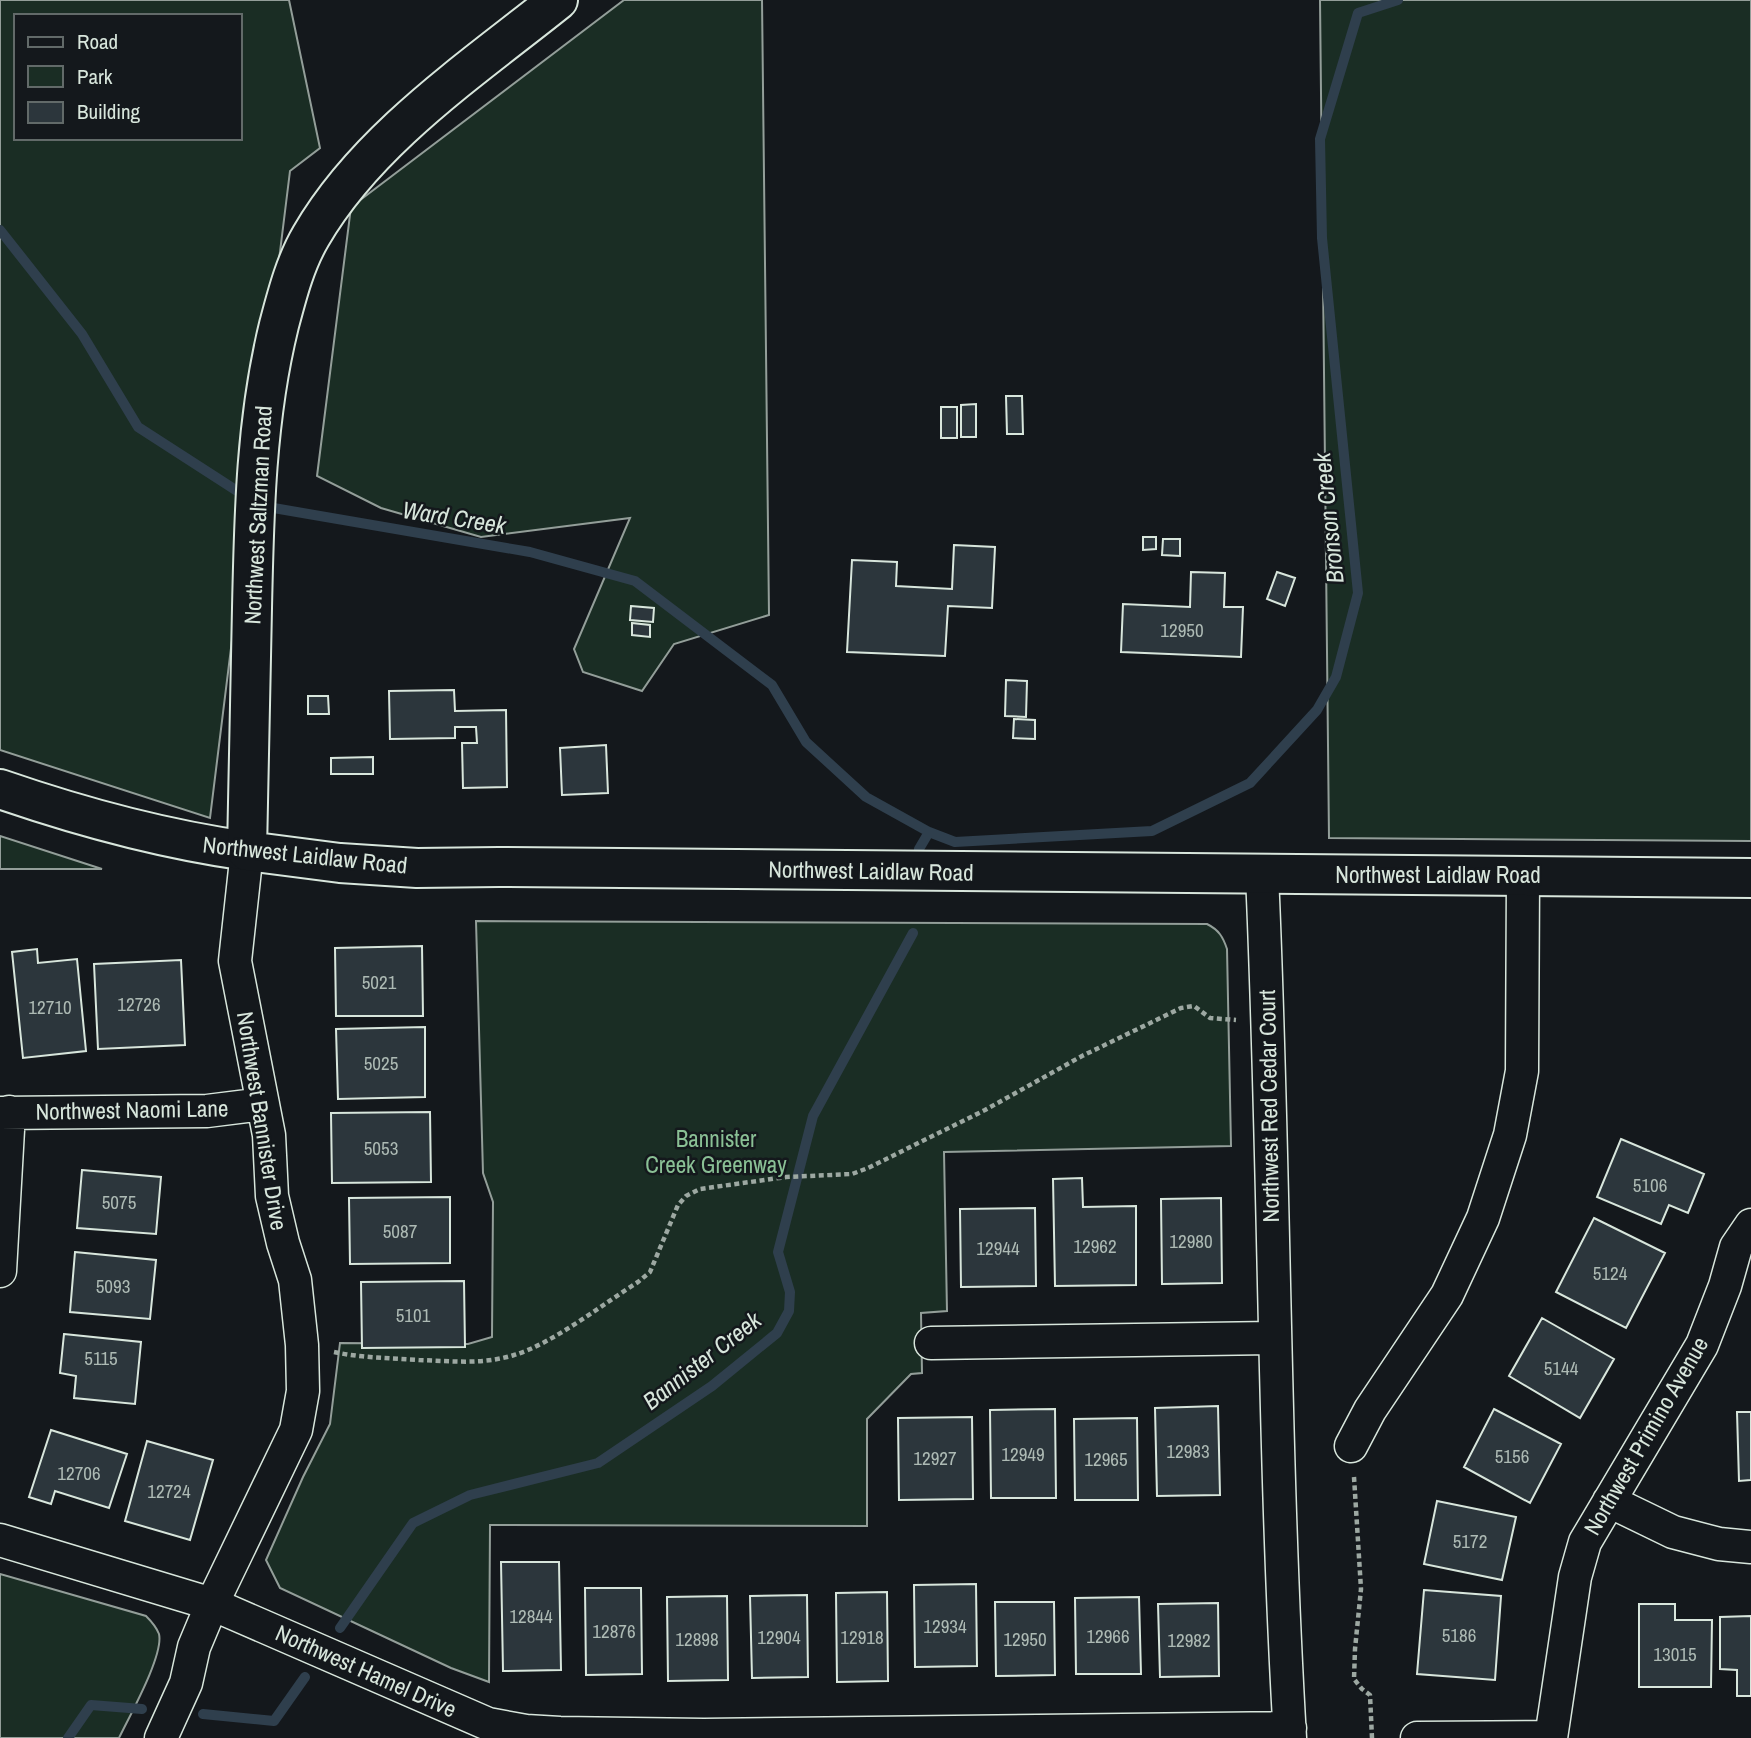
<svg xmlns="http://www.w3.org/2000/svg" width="1751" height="1738" font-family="'Archivo Narrow',sans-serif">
	<rect width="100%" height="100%" fill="#14181c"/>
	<!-- green -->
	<path fill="#1a2d24" stroke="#939e99" stroke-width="2" fill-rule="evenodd" d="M0,0H289L320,148L290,171L210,818L0,750ZM16,16H240V138H16Z
		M624,0H762L769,615L674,644L642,691L583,672L574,649L630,518L481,537L381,508L317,476L351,207Z
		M1320,0H1751V841L1329,838Z
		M0,836L102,869H0Z
		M476,921L1207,924C1219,930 1223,937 1227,949L1231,1146L944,1152L947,1311L921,1313L922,1373L911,1374L867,1419V1526L490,1525L489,1682L451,1668L280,1588L266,1560L303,1477L330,1424L340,1343L468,1344L492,1337L493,1202L483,1173Z
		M0,1574L146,1616C151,1621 156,1626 159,1634C164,1655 129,1717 119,1738H0Z"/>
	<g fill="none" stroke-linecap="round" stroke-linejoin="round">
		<!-- stream -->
		<path stroke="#2f3f4d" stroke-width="10" d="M0,230L82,334L138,427L248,498
			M262,506L530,552L635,581L772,685L806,742L866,797L929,832L955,842L1152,831L1250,783L1317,710L1336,677L1358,593L1322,238L1320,139L1358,13L1398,0
			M919,849L929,832
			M340,1628L413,1523L470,1495L598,1463L712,1386L777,1333L789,1311L790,1292L778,1252L813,1116L913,933
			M203,1714L274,1721L305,1677
			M68,1738L91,1705L142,1709"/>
	</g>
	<!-- building -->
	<path fill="#2c363c" stroke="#d8e6dc" stroke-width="2" d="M1006,396H1022L1023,434H1007Z
		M976,404V437H961V405Z
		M941,407H957V438H941Z
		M1143,537H1156V549L1143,550Z
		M1163,539H1180V556L1162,555Z
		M954,545L995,547L992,608L948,606L945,656L847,652L852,560L897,562L896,586L952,589Z
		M1191,572L1225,573L1224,607H1243L1241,657L1121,652L1123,604L1190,607Z
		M1277,572L1295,578L1285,606L1267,599Z
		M631,606L654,608L653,622L630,620Z
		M632,623L650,625V637L632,635Z
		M1006,680L1027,681L1026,717L1005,716Z
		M454,690L455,711L506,710L507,787L463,788L462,743H477L476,727H455V738L390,739L389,691Z
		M308,696H328L329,714H308Z
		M1014,719L1035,720V739L1013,738Z
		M606,745L608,793L562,795L560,748Z
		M373,757V774H331V758Z
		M422,946L423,1016H336L335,948Z
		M37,949L38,963L77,959L86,1051L23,1058L12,952Z
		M181,960L185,1045L98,1049L94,964Z
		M425,1027V1097L338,1099L336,1029Z
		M430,1112L431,1182L332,1183L331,1113Z
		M1621,1139L1704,1174L1688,1213L1669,1205L1661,1224L1597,1197Z
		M82,1170L161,1177L156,1234L77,1228Z
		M1082,1178L1083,1207L1136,1206V1285L1055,1286L1053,1179Z
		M450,1197V1263L350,1264L349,1198Z
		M1221,1198L1222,1283L1162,1284L1161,1199Z
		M1035,1208L1036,1286L961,1287L960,1209Z
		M1594,1218L1665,1253L1626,1328L1556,1292Z
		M75,1252L156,1260L150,1319L70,1312Z
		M464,1281L465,1347L362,1348L361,1282Z
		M1542,1318L1614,1359L1580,1418L1509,1376Z
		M64,1334L141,1342L135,1404L74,1398L76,1376L60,1373Z
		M1218,1406L1220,1495L1157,1496L1155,1408Z
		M1055,1409L1056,1498H991L990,1410Z
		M1494,1409L1561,1444L1530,1503L1464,1467Z
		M1737,1412H1751V1480L1739,1481Z
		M972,1417L973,1499L899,1500L898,1418Z
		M1137,1418L1138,1500H1075L1074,1419Z
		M51,1430L127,1454L109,1508L55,1491L51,1504L29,1497Z
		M147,1441L213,1460L190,1540L125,1521Z
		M1437,1501L1516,1517L1502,1580L1424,1564Z
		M501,1562H559L561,1670L503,1671Z
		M976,1584L977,1666L915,1667L914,1585Z
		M585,1588H641L642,1674L586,1675Z
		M1424,1590L1501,1596L1495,1680L1417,1674Z
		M887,1592L888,1681L837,1682L836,1593Z
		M807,1595L808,1677L752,1678L750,1596Z
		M727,1596L728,1680L668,1681L667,1597Z
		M1139,1597L1141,1674H1076L1075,1598Z
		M995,1602H1054L1055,1675L996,1676Z
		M1218,1603L1219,1676L1160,1677L1158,1604Z
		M1639,1604H1675V1620H1712L1711,1687H1639Z
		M1751,1616V1696H1737V1670L1720,1669V1617Z"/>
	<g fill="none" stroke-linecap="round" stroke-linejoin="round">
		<defs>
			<path id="minor" d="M1262,875C1275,1162 1273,1450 1290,1738
				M0,1113L207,1111L263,1104
				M0,1271L9,1112
				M931,1343L1274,1338
				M1351,1446L1370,1410L1447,1295L1483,1218L1510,1135L1522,1071L1523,876
				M1609,1501L1673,1532L1719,1544L1751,1547
				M0,1540L212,1604L488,1724L526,1731L560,1733L704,1735L1290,1728
				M161,1738L186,1683L194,1647L212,1604L296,1430L303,1391L302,1345L295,1280L283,1243L272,1196L269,1135L235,961L247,851
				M1417,1738L1551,1737
				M1551,1738L1575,1577L1585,1542L1702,1345L1725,1286L1736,1247L1751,1225"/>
			<path id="tertiary" d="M0,789C81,817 162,839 247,851"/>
			<path id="secondary" d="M558,0C472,69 367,139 311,236C295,263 287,295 279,325C256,418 254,513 252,608C251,689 249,770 247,851L340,863L417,868L499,867L1751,878"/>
		</defs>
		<!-- minor casing -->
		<use href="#minor" stroke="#d8e6dc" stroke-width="35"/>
		<!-- tertiary casing -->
		<use href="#tertiary" stroke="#d8e6dc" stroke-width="42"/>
		<!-- secondary casing -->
		<use href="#secondary" stroke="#d8e6dc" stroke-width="42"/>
		<!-- path -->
		<path stroke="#9da8a2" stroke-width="4.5" stroke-dasharray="5 3.5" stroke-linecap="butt" d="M334,1352C362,1358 390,1358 419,1360C451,1361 482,1365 514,1355C552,1344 603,1304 638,1282L650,1272L678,1205L686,1196L700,1189L786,1177L852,1174L868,1168L985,1110L1082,1056L1181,1008L1194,1006L1210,1018L1236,1020
			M1354,1477L1361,1589L1355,1649L1354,1679L1362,1689L1370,1695L1372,1738"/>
		<!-- minor -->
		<use href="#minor" stroke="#14181c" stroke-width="32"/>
		<!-- tertiary -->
		<use href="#tertiary" stroke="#14181c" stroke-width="38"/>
		<!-- secondary -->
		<use href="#secondary" stroke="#14181c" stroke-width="38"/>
	</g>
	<g text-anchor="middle" stroke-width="5" stroke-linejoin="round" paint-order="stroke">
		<!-- number labels -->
		<g font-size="19" fill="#adbab4">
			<text x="1182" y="637">12950</text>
			<text x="379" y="989">5021</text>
			<text x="139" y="1011">12726</text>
			<text x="50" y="1014">12710</text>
			<text x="381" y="1070">5025</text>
			<text x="381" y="1155">5053</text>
			<text x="1650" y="1192">5106</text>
			<text x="119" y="1209">5075</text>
			<text x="400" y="1238">5087</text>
			<text x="1191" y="1248">12980</text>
			<text x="1095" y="1253">12962</text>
			<text x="998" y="1255">12944</text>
			<text x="1610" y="1280">5124</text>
			<text x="113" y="1293">5093</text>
			<text x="413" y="1322">5101</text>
			<text x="101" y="1365">5115</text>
			<text x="1561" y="1375">5144</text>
			<text x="1188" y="1458">12983</text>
			<text x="1023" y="1461">12949</text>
			<text x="1512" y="1463">5156</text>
			<text x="935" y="1465">12927</text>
			<text x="1106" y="1466">12965</text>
			<text x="79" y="1480">12706</text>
			<text x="169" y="1498">12724</text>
			<text x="1470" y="1548">5172</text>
			<text x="531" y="1623">12844</text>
			<text x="945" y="1633">12934</text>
			<text x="614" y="1638">12876</text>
			<text x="1459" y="1642">5186</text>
			<text x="1108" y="1643">12966</text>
			<text x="779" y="1644">12904</text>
			<text x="862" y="1644">12918</text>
			<text x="697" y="1646">12898</text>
			<text x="1025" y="1646">12950</text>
			<text x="1189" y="1647">12982</text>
			<text x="1675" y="1661">13015</text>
		</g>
		<!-- street labels -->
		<g font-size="23" fill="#d8e6dc" stroke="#14181c">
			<text transform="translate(258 515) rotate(-87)" y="8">Northwest Saltzman Road</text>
			<text transform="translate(305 855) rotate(6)" y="8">Northwest Laidlaw Road</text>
			<text transform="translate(871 871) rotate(1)" y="8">Northwest Laidlaw Road</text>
			<text x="1438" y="883">Northwest Laidlaw Road</text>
			<text transform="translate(1269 1106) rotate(-91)" y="8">Northwest Red Cedar Court</text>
			<text transform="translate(132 1110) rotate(-1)" y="8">Northwest Naomi Lane</text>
			<text transform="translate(262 1121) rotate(81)" y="8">Northwest Bannister Drive</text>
			<text transform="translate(1646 1436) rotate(-60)" y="8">Northwest Primino Avenue</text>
			<text transform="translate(366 1671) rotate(24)" y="8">Northwest Hamel Drive</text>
		</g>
		<!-- park labels -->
		<g font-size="23" fill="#8ac095" stroke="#14181c">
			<text x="716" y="1147">Bannister<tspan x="716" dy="26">Creek Greenway</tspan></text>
		</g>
		<!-- water labels -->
		<g font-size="24" font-style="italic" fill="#d8e6dc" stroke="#14181c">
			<text transform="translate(454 518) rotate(9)" y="8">Ward Creek</text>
			<text transform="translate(1329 518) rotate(-96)" y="8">Bronson Creek</text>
			<text transform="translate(702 1361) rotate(-38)" y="8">Bannister Creek</text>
		</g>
	</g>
	<!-- legend -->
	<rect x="14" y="14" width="228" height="126" fill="#14181c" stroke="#626a69" stroke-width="2"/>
	<rect x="28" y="37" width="35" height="10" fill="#14181c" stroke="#626a69" stroke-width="2"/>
	<text x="77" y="49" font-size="21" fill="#d8e6dc">Road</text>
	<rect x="28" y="66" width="35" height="21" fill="#1a2d24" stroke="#626a69" stroke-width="2"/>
	<text x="77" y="84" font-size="21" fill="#d8e6dc">Park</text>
	<rect x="28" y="102" width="35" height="21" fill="#2c363c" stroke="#626a69" stroke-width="2"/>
	<text x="77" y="119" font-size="21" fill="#d8e6dc">Building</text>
</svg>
